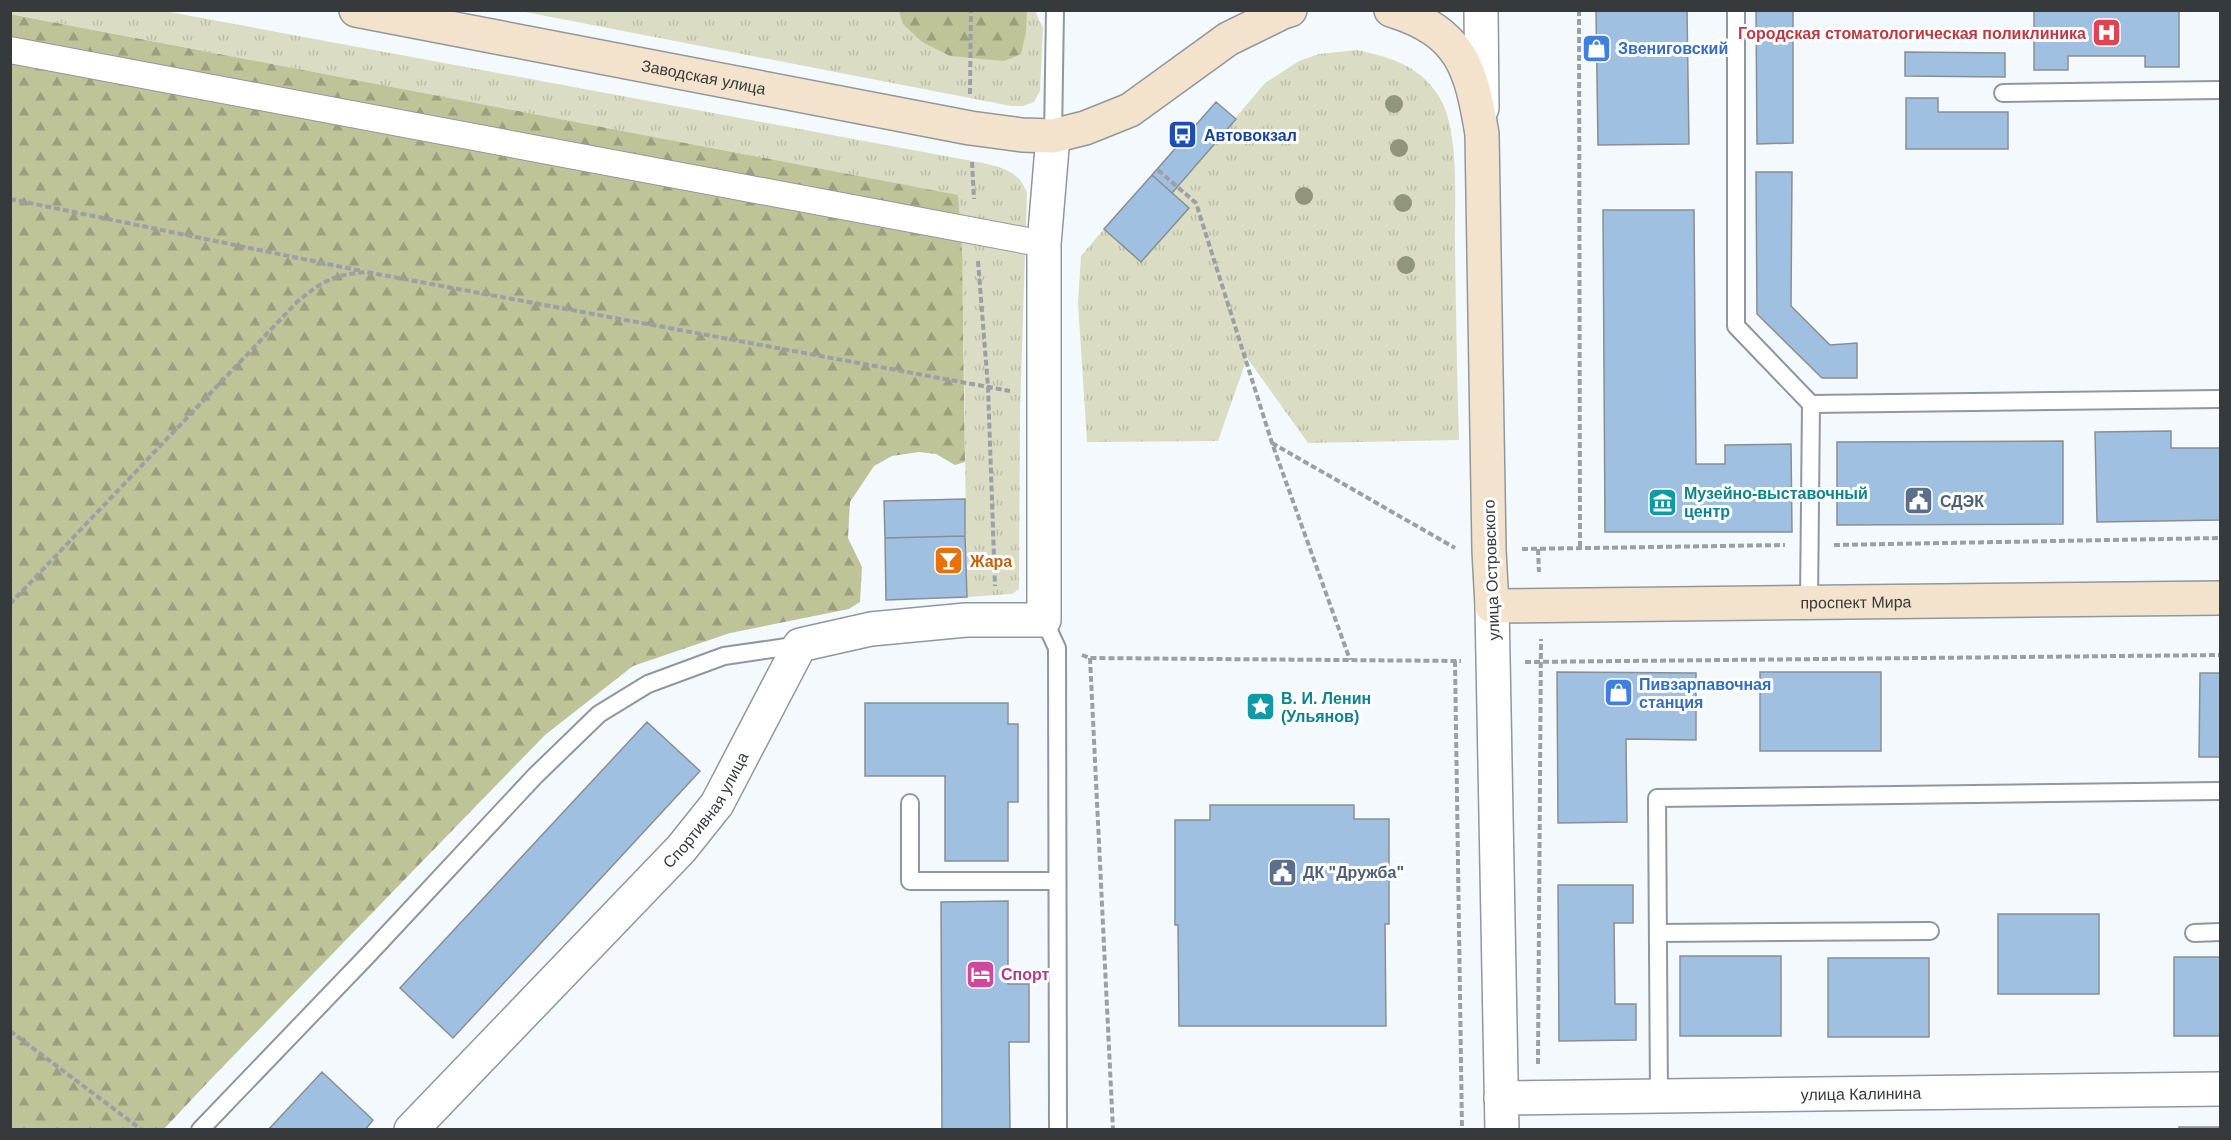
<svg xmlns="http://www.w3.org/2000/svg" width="2231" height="1140" font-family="Helvetica,sans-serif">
	<defs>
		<pattern id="grass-tufts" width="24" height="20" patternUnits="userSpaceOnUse" patternTransform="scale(1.5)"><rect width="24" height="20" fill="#daddc3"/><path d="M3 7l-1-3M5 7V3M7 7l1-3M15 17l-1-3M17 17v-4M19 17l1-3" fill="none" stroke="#bcbea8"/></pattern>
		<pattern id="forest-firs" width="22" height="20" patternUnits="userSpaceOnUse" patternTransform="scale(1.5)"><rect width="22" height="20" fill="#bec398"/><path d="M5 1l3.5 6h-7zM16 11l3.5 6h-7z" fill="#9b9f7d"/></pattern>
	</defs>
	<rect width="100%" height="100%" fill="#f4f9fe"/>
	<!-- grass -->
	<path fill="url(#grass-tufts)" d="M10,11H164L972,161C995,166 1018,167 1027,193L1020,410L1019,589L1012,594L967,597C964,463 967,329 957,195L11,14Z
		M520,11H1035L1043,28L1040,91L1034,102L1023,106H1011Z
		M1357,50C1389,57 1419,65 1438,95C1461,130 1454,205 1455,248C1456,312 1457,376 1459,440L1308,443L1247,358L1218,441L1087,442L1078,303L1081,256L1104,229L1141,262L1188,208L1172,193L1265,83L1299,61L1319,54Z"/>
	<!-- forest -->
	<path fill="url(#forest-firs)" d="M899,11H1027L1026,32L1021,54L1004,61L950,56L922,42L903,24Z
		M10,14L958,195L962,252L965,462L955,465L936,454L919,452L892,456L874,466L850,502L848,538L862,567L860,602L849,609L730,633L633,666L545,735L208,1082L164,1129H11Z"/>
	<!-- building -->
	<path fill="#a0c0e1" stroke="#888e94" stroke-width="1.5" d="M1596,10H1687L1689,144L1598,145Z
		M1756,10H1793V143L1757,144Z
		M2034,10H2179V67H2145V56H2068V70H2034Z
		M1905,52L2005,53V77L1905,76Z
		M1906,98H1938V112H2008V149H1906Z
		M1216,102L1236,119L1172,193L1152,175Z
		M1756,172H1792L1791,306L1830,345L1857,343V378H1822L1757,314Z
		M1152,175L1189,208L1141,262L1104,229Z
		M1603,210H1694L1696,464H1725V445L1791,444L1792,532H1605Z
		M2171,431V448H2220V520L2097,522L2095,432Z
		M2063,441V524L1837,525V442Z
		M965,499V536L885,538L884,501Z
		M965,536L967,597L886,600L885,538Z
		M1557,672L1696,673V740L1626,739L1627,822L1558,823Z
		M1760,672H1881V751H1760Z
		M2200,673H2220V757H2199Z
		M865,703H1008V724H1018V802H1008V861H945V776H865Z
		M647,722L700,771L453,1038L400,988Z
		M1210,805H1354V819H1389V924H1385L1386,1026H1179L1178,925H1175V820H1210Z
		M1558,885H1633V923H1614L1615,1004H1636V1040L1559,1041Z
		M1008,901V984H1029V1042H1009L1010,1129H942L941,902Z
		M1998,914H2099V994H1998Z
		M1680,956H1781V1036H1680Z
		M2174,957H2220V1036H2174Z
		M1828,958H1929V1037H1828Z
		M322,1072L373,1120L365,1130H268Z
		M2179,1127H2220V1130H2179Z"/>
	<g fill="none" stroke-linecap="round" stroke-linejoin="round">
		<defs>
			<path id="service" d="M1736,10V326L1811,404L1809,602
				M2003,93L2220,90
				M1053,136L1055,10
				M1811,404L2220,399
				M1044,620L1057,648L1058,1130
				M910,803V881H1056
				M1658,933L1930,931
				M2194,933L2220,932
				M1659,1097L1657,798L2220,791
				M200,1130L368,955L535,776L599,714L648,684L724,656L800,645"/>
			<path id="pedestrian" d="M10,50L1044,244"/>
			<g id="minor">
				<path d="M1492,606L1502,1130"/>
				<path id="s1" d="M1501,1098L2220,1089"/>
				<path id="s2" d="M411,1130L681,849L717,804L800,645L871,629L966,620H1044V244L1053,136"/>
			</g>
			<path id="tertiary" d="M1481,10L1482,108"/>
			<g id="secondary">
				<path id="s3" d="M356,10L970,128L1022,135L1053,136L1085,128L1130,110L1228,39L1283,12L1290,10"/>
				<path id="s4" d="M1391,10C1462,32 1471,68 1482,134L1489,550L1492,606L2220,598"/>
			</g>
		</defs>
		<!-- service casing -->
		<use href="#service" stroke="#91979d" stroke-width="20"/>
		<!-- pedestrian casing -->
		<use href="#pedestrian" stroke="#91979d" stroke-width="28"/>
		<!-- minor casing -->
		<use href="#minor" stroke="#91979d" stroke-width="36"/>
		<!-- tertiary casing -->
		<use href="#tertiary" stroke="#91979d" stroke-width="36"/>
		<!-- secondary casing -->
		<use href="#secondary" stroke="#91979d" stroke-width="36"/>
		<!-- path -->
		<path stroke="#9ca0a4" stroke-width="4" stroke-dasharray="6 3" stroke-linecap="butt" d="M1579,10L1580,547
			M970,94L971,10
			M972,162L974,199
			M1158,170L1196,203L1272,443L1350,660
			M10,199L362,271
			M978,261L988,387L995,586
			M1272,443L1455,548
			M1834,545L2220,538
			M1522,549L1785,545
			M1538,549L1539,572
			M10,604L298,301C324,280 333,275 366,272L1010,391
			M1082,655L1090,658L1461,661
			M1090,658L1113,1130
			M1455,661L1462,1130
			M1525,662L2220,655
			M10,1031L142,1130
			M1538,1064L1541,639"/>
		<!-- service -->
		<use href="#service" stroke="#fff" stroke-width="16"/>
		<!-- pedestrian -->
		<use href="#pedestrian" stroke="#fff" stroke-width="26"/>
		<!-- minor -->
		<use href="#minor" stroke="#fff" stroke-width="33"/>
		<!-- tertiary -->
		<use href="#tertiary" stroke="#fff" stroke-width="33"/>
		<!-- secondary -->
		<use href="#secondary" stroke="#f4e3cc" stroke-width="33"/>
	</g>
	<!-- trees -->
	<g fill="#91957b">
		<circle cx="1394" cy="104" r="9"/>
		<circle cx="1399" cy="148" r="9"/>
		<circle cx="1304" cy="196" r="9"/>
		<circle cx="1403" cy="203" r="9"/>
		<circle cx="1406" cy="265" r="9"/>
	</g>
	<!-- icons -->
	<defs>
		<symbol id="hospital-square" viewBox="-11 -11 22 22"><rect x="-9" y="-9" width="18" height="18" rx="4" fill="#e0444e" stroke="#fff"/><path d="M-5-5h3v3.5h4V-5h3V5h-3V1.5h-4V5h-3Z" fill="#fff"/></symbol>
		<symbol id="shop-square" viewBox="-11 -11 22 22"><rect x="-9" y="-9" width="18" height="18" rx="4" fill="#3f7fe0" stroke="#fff"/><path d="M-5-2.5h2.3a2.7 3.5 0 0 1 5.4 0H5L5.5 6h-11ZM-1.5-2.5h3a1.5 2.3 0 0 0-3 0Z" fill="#fff"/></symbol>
		<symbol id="bus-square" viewBox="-11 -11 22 22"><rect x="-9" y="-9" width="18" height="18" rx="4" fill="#1a4fb4" stroke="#fff"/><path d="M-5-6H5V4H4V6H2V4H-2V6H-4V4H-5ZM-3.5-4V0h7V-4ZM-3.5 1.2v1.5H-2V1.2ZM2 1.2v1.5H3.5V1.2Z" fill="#fff"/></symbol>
		<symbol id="civic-square" viewBox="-11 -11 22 22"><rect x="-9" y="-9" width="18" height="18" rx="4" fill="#5c6f8a" stroke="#fff"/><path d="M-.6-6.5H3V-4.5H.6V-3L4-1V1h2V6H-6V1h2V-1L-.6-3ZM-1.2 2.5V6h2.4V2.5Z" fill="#fff"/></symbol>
		<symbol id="museum-square" viewBox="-11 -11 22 22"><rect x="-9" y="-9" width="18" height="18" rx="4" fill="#0f9aa8" stroke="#fff"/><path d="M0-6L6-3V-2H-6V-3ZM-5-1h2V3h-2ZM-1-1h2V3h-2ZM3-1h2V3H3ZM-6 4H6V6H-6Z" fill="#fff"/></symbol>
		<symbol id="bar-square" viewBox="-11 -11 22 22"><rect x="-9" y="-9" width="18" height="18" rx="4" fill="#e8710a" stroke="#fff"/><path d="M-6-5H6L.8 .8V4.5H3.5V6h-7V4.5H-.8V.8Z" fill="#fff"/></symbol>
		<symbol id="sight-square" viewBox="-11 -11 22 22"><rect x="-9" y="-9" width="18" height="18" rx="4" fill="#0f9aa8" stroke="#fff"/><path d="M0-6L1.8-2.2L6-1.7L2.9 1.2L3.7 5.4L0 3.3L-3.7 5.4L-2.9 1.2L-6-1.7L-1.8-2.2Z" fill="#fff"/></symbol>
		<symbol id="hotel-square" viewBox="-11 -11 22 22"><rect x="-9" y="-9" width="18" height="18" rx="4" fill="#d1479c" stroke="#fff"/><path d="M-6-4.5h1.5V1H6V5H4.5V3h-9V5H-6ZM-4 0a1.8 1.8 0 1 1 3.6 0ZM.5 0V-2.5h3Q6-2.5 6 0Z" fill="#fff"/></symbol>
	</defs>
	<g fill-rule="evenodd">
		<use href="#hospital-square" x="2090" y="16" width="33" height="33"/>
		<use href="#shop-square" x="1580" y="32" width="33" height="33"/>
		<use href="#bus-square" x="1166" y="118" width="33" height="33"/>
		<use href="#civic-square" x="1902" y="484" width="33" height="33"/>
		<use href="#museum-square" x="1646" y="486" width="33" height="33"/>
		<use href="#bar-square" x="932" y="544" width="33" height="33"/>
		<use href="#shop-square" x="1602" y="676" width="33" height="33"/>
		<use href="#sight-square" x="1244" y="690" width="33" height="33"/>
		<use href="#civic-square" x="1266" y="856" width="33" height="33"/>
		<use href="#hotel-square" x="964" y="958" width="33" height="33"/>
	</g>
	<g text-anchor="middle" stroke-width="6" stroke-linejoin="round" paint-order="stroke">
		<!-- health labels -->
		<g font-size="16" font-weight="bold" fill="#be3a42" stroke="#fff" text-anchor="end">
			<text x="2086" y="39">Городская стоматологическая поликлиника</text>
		</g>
		<!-- shop labels -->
		<g font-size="16" font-weight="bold" fill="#366cbe" stroke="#fff" text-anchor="start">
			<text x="1618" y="54">Звениговский</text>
			<text x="1639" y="690">Пивзарпавочная<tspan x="1639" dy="18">станция</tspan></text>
		</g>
		<!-- street labels -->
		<g font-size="16" fill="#373a3c" stroke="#fff">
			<text dy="6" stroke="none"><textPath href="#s3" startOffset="354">Заводская улица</textPath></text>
			<text transform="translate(1491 570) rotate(-92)" y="6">улица Островского</text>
			<text dy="6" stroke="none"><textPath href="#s4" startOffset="1002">проспект Мира</textPath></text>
			<text dy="6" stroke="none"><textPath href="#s2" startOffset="436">Спортивная улица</textPath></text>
			<text dy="6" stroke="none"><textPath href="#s1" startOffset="360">улица Калинина</textPath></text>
		</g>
		<!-- transit labels -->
		<g font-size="16" font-weight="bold" fill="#164399" stroke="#fff" text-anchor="start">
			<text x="1204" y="141">Автовокзал</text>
		</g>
		<!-- culture labels -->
		<g font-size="16" font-weight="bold" fill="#0d838f" stroke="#fff" text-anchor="start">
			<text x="1684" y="499">Музейно-выставочный<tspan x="1684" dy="18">центр</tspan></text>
			<text x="1281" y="704">В. И. Ленин<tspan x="1281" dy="18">(Ульянов)</tspan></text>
		</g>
		<!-- service labels -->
		<g font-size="16" font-weight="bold" fill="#4e5e75" stroke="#fff" text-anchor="start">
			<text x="1940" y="507">СДЭК</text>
			<text x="1303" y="878">ДК "Дружба"</text>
		</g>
		<!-- food labels -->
		<g font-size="16" font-weight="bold" fill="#c56008" stroke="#fff" text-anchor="start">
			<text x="970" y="567">Жара</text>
		</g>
		<!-- hotel labels -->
		<g font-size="16" font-weight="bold" fill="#b23c85" stroke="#fff" text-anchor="start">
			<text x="1001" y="980">Спорт</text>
		</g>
	</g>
	<!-- border -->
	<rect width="2231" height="1140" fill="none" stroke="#373a3c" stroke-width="24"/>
</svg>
